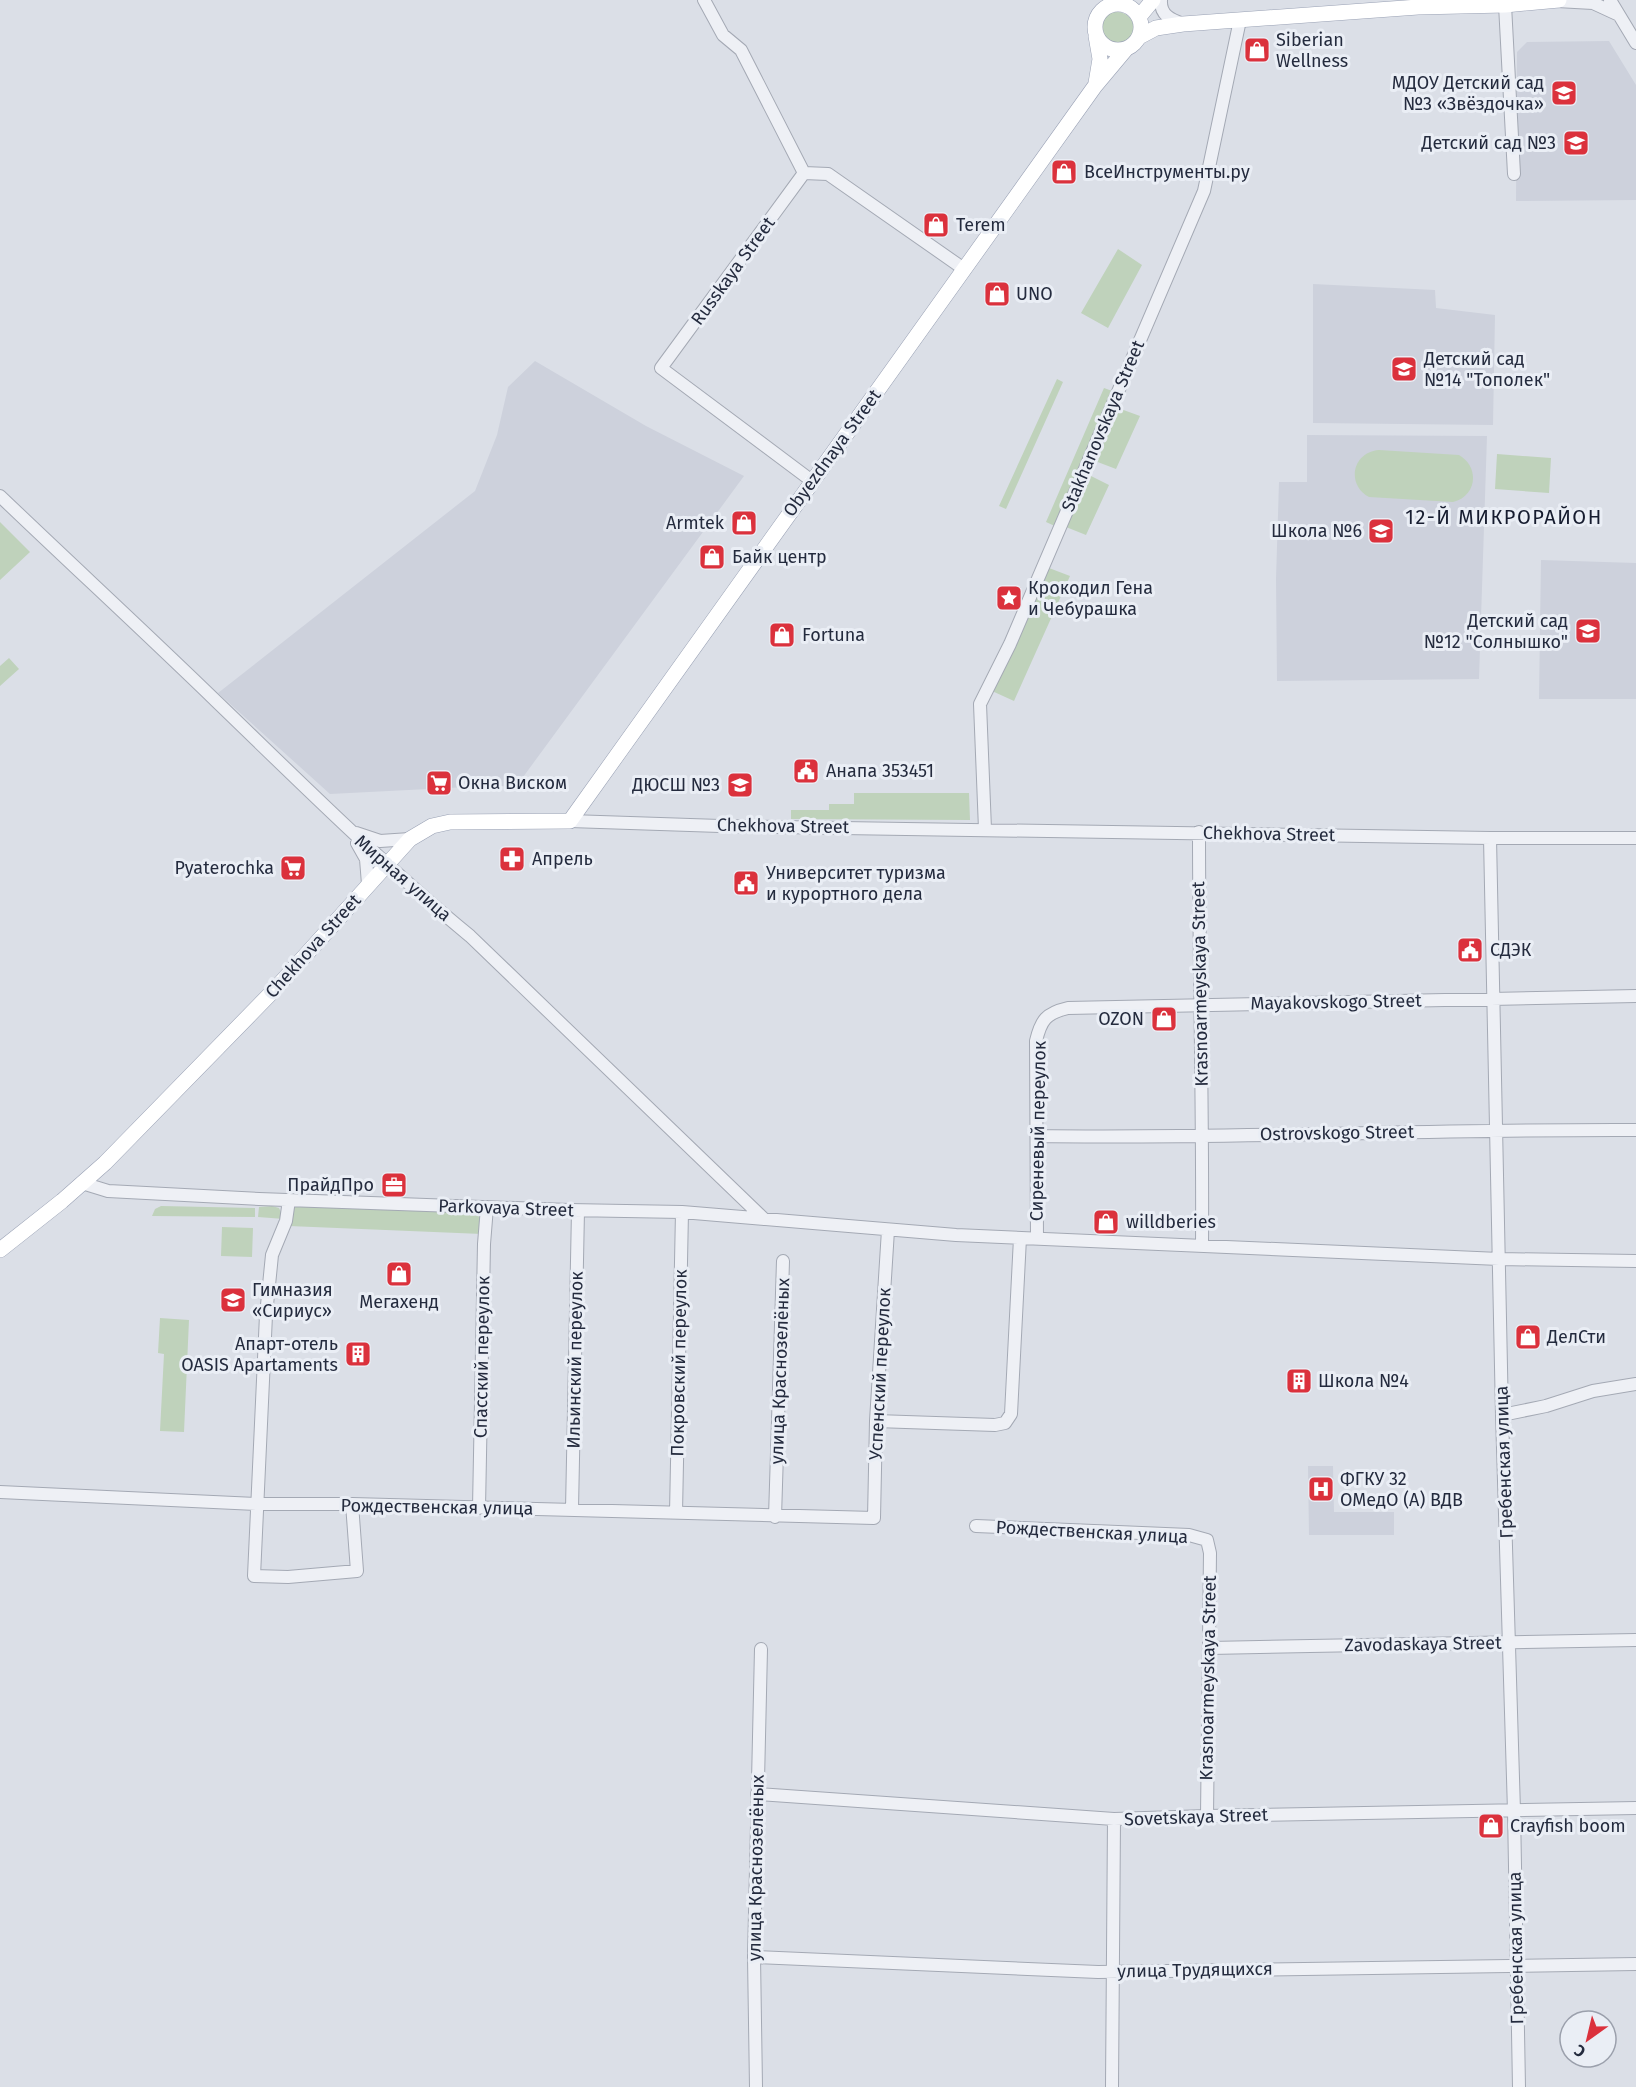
<svg xmlns="http://www.w3.org/2000/svg" width="1636" height="2087" font-family="'Fira Sans',sans-serif">
	<rect width="100%" height="100%" fill="#dbdfe7"/>
	<!-- built -->
	<path fill="#cdd1dc" d="M1609,41L1636,85V200L1516,201L1517,52L1527,42Z
		M1313,284L1435,290L1436,308L1495,315L1493,425L1313,423Z
		M535,361L646,426L744,476L515,788L477,782L467,787L330,794L218,693L475,491L497,435L508,387Z
		M1307,435L1487,436L1479,679L1277,681L1276,579L1279,482H1307Z
		M1541,560L1636,563V699H1539Z
		M1308,1466H1333L1334,1512H1394V1535H1309Z"/>
	<!-- green -->
	<path fill="#bfd2bb" d="M1100 29a17 17 0 1 1 34 0a17 17 0 1 1-34 0Z
		M1118,249L1142,265L1108,328L1081,313Z
		M1057,379L1063,382L1006,509L999,506Z
		M1104,388L1115,392L1057,527L1046,522Z
		M1118,408L1140,416L1116,469L1095,461Z
		M1379,450L1459,455C1480,467 1477,496 1453,502L1369,497C1346,485 1352,452 1379,450Z
		M1497,454L1551,458L1549,493L1495,489Z
		M1089,475L1109,485L1086,535L1066,527Z
		M0,522L30,552L0,580Z
		M1049,568L1070,576L1014,701L992,691Z
		M9,658L19,669L0,686V666Z
		M854,793H969L970,820L791,819V810H829V804H854Z
		M292,1204L483,1213L482,1234L289,1226Z
		M161,1206L255,1208V1217L152,1216L155,1209Z
		M272,1206L279,1208L284,1219L258,1217L259,1207Z
		M222,1227L253,1228L252,1257L221,1256Z
		M160,1318L189,1320L184,1432L160,1431L164,1354L158,1353Z"/>
	<g fill="none" stroke-linecap="round" stroke-linejoin="round">
		<defs>
			<path id="minor" d="M704,0L723,35L741,50L804,173L828,174L964,269
				M1161,0C1160,15 1171,20 1183,24
				M1610,0L1636,43
				M1557,1L1593,3L1619,15
				M1505,5L1514,174
				M804,173L661,368L812,481
				M0,496C72,565 145,632 217,702C300,782 381,863 470,936L764,1219
				M570,821L720,826L1490,838H1636
				M985,829L980,704L1010,644L1204,191L1240,20
				M1199,832C1199,970 1203,1108 1202,1246
				M356,833L380,841L410,839
				M1490,838L1502,1415L1514,1811L1519,2087
				M357,843L366,859L368,884
				M1037,1136C1237,1139 1436,1129 1636,1130
				M82,1183L108,1191L259,1199L569,1210L682,1212L956,1235L1499,1259L1636,1261
				M289,1200L286,1221L272,1255L266,1315L254,1576L288,1577L357,1571L352,1504
				M1037,1239L1036,1041C1041,1020 1046,1013 1068,1008L1636,996
				M1502,1415L1546,1406L1593,1391L1636,1384
				M876,1421L995,1425L1005,1423L1011,1414L1020,1238
				M0,1492L257,1504H352L874,1518L876,1421L888,1230
				M479,1508L484,1244L487,1207
				M572,1509L578,1211
				M676,1513L682,1212
				M775,1517L783,1261
				M976,1526L1189,1535L1207,1540L1210,1553L1207,1816
				M1210,1648L1636,1640
				M757,1794L1114,1819L1207,1816L1636,1808
				M754,1957L1098,1972L1636,1964
				M756,2087L754,1957L761,1649
				M1112,2087L1114,1819"/>
			<path id="major" d="M1095 27a23 23 0 1 1 46 0a23 23 0 1 1-46 0Z
				M1139,17L1153,0
				M1139,37L1156,28L1183,24L1418,7L1505,5L1559,0
				M1096,83L1100,59L1096,36
				M0,1250L62,1201L105,1163L276,988L410,839L432,826L450,822L570,821L1095,86L1126,49"/>
		</defs>
		<!-- minor casing -->
		<use href="#minor" stroke="#a4a9b4" stroke-width="14"/>
		<!-- major casing -->
		<use href="#major" stroke="#99a1b4" stroke-width="16"/>
		<!-- minor -->
		<use href="#minor" stroke="#eef0f5" stroke-width="12"/>
		<!-- major -->
		<use href="#major" stroke="#fff" stroke-width="15"/>
	</g>
	<!-- icons -->
	<defs>
		<symbol id="shop-square" viewBox="-11 -11 22 22"><rect x="-9" y="-9" width="18" height="18" rx="4" fill="#db313c" stroke="#eaeef5"/><path d="M-5-2.5h2.3a2.7 3.5 0 0 1 5.4 0H5L5.5 6h-11ZM-1.5-2.5h3a1.5 2.3 0 0 0-3 0Z" fill="#fff"/></symbol>
		<symbol id="school-square" viewBox="-11 -11 22 22"><rect x="-9" y="-9" width="18" height="18" rx="4" fill="#db313c" stroke="#eaeef5"/><path d="M0-5L7-2L0 1L-7-2ZM-4 1L0 2.5L4 1V4Q0 6-4 4Z" fill="#fff"/></symbol>
		<symbol id="sight-square" viewBox="-11 -11 22 22"><rect x="-9" y="-9" width="18" height="18" rx="4" fill="#db313c" stroke="#eaeef5"/><path d="M0-6L1.8-2.2L6-1.7L2.9 1.2L3.7 5.4L0 3.3L-3.7 5.4L-2.9 1.2L-6-1.7L-1.8-2.2Z" fill="#fff"/></symbol>
		<symbol id="civic-square" viewBox="-11 -11 22 22"><rect x="-9" y="-9" width="18" height="18" rx="4" fill="#db313c" stroke="#eaeef5"/><path d="M-.6-6.5H3V-4.5H.6V-3L4-1V1h2V6H-6V1h2V-1L-.6-3ZM-1.2 2.5V6h2.4V2.5Z" fill="#fff"/></symbol>
		<symbol id="supermarket-square" viewBox="-11 -11 22 22"><rect x="-9" y="-9" width="18" height="18" rx="4" fill="#db313c" stroke="#eaeef5"/><path d="M-6-5.5h2.5l.6 2H6L4.5 2H-2.5L-4.4-4H-6ZM-1.5 3.2a1.3 1.3 0 1 0 .1 0ZM3 3.2a1.3 1.3 0 1 0 .1 0Z" fill="#fff"/></symbol>
		<symbol id="pharmacy-square" viewBox="-11 -11 22 22"><rect x="-9" y="-9" width="18" height="18" rx="4" fill="#db313c" stroke="#eaeef5"/><path d="M-2-6h4v4h4v4h-4v4h-4v-4h-4v-4h4Z" fill="#fff"/></symbol>
		<symbol id="office-square" viewBox="-11 -11 22 22"><rect x="-9" y="-9" width="18" height="18" rx="4" fill="#db313c" stroke="#eaeef5"/><path d="M-6-3h4V-5.5h4V-3h4V5H-6ZM-1-4.5V-3h2v-1.5ZM-6 0V1H6V0Z" fill="#fff"/></symbol>
		<symbol id="building-square" viewBox="-11 -11 22 22"><rect x="-9" y="-9" width="18" height="18" rx="4" fill="#db313c" stroke="#eaeef5"/><path d="M-4-6H4V6H1V3H-1V6H-4ZM-2.5-4.3h1.7v1.8h-1.7ZM.8-4.3h1.7v1.8H.8ZM-2.5-1h1.7V.8h-1.7ZM.8-1h1.7V.8H.8Z" fill="#fff"/></symbol>
		<symbol id="hospital-square" viewBox="-11 -11 22 22"><rect x="-9" y="-9" width="18" height="18" rx="4" fill="#db313c" stroke="#eaeef5"/><path d="M-5-5h3v3.5h4V-5h3V5h-3V1.5h-4V5h-3Z" fill="#fff"/></symbol>
	</defs>
	<g fill-rule="evenodd">
		<use href="#shop-square" x="1242" y="35" width="30" height="30"/>
		<use href="#school-square" x="1549" y="78" width="30" height="30"/>
		<use href="#school-square" x="1561" y="128" width="30" height="30"/>
		<use href="#shop-square" x="1049" y="157" width="30" height="30"/>
		<use href="#shop-square" x="921" y="210" width="30" height="30"/>
		<use href="#shop-square" x="982" y="279" width="30" height="30"/>
		<use href="#school-square" x="1389" y="354" width="30" height="30"/>
		<use href="#shop-square" x="729" y="508" width="30" height="30"/>
		<use href="#school-square" x="1366" y="516" width="30" height="30"/>
		<use href="#shop-square" x="697" y="542" width="30" height="30"/>
		<use href="#sight-square" x="994" y="583" width="30" height="30"/>
		<use href="#school-square" x="1573" y="616" width="30" height="30"/>
		<use href="#shop-square" x="767" y="620" width="30" height="30"/>
		<use href="#civic-square" x="791" y="756" width="30" height="30"/>
		<use href="#supermarket-square" x="424" y="768" width="30" height="30"/>
		<use href="#school-square" x="725" y="770" width="30" height="30"/>
		<use href="#pharmacy-square" x="497" y="844" width="30" height="30"/>
		<use href="#supermarket-square" x="278" y="853" width="30" height="30"/>
		<use href="#civic-square" x="731" y="868" width="30" height="30"/>
		<use href="#civic-square" x="1455" y="935" width="30" height="30"/>
		<use href="#shop-square" x="1149" y="1004" width="30" height="30"/>
		<use href="#office-square" x="379" y="1170" width="30" height="30"/>
		<use href="#shop-square" x="1091" y="1207" width="30" height="30"/>
		<use href="#shop-square" x="384" y="1259" width="30" height="30"/>
		<use href="#school-square" x="218" y="1285" width="30" height="30"/>
		<use href="#shop-square" x="1513" y="1322" width="30" height="30"/>
		<use href="#building-square" x="343" y="1339" width="30" height="30"/>
		<use href="#building-square" x="1284" y="1366" width="30" height="30"/>
		<use href="#hospital-square" x="1306" y="1474" width="30" height="30"/>
		<use href="#shop-square" x="1476" y="1811" width="30" height="30"/>
	</g>
	<g text-anchor="middle" stroke-width="6" stroke-linejoin="round" paint-order="stroke">
		<!-- poi labels -->
		<g font-size="18" fill="#242b3e" stroke="#eaeef5" text-anchor="start">
			<text x="1276" y="46">Siberian<tspan x="1276" dy="21">Wellness</tspan></text>
			<text x="1544" y="89" text-anchor="end">МДОУ Детский сад<tspan x="1544" dy="21">№3 «Звёздочка»</tspan></text>
			<text x="1556" y="149" text-anchor="end">Детский сад №3</text>
			<text x="1084" y="178">ВсеИнструменты.ру</text>
			<text x="956" y="231">Terem</text>
			<text x="1016" y="300">UNO</text>
			<text x="1424" y="365">Детский сад<tspan x="1424" dy="21">№14 "Тополек"</tspan></text>
			<text x="724" y="529" text-anchor="end">Armtek</text>
			<text x="1362" y="537" text-anchor="end">Школа №6</text>
			<text x="732" y="563">Байк центр</text>
			<text x="1028" y="594">Крокодил Гена<tspan x="1028" dy="21">и Чебурашка</tspan></text>
			<text x="1568" y="627" text-anchor="end">Детский сад<tspan x="1568" dy="21">№12 "Солнышко"</tspan></text>
			<text x="802" y="641">Fortuna</text>
			<text x="826" y="777">Анапа 353451</text>
			<text x="458" y="789">Окна Виском</text>
			<text x="720" y="791" text-anchor="end">ДЮСШ №3</text>
			<text x="532" y="865">Апрель</text>
			<text x="274" y="874" text-anchor="end">Pyaterochka</text>
			<text x="766" y="879">Университет туризма<tspan x="766" dy="21">и курортного дела</tspan></text>
			<text x="1490" y="956">СДЭК</text>
			<text x="1144" y="1025" text-anchor="end">OZON</text>
			<text x="374" y="1191" text-anchor="end">ПрайдПро</text>
			<text x="1126" y="1228">willdberies</text>
			<text x="252" y="1296">Гимназия<tspan x="252" dy="21">«Сириус»</tspan></text>
			<text x="399" y="1308" text-anchor="middle">Мегахенд</text>
			<text x="1547" y="1343">ДелСти</text>
			<text x="338" y="1350" text-anchor="end">Апарт-отель<tspan x="338" dy="21">OASIS Apartaments</tspan></text>
			<text x="1318" y="1387">Школа №4</text>
			<text x="1340" y="1485">ФГКУ 32<tspan x="1340" dy="21">ОМедО (А) ВДВ</tspan></text>
			<text x="1510" y="1832">Crayfish boom</text>
		</g>
		<!-- street labels -->
		<g font-size="18" fill="#242b3e" stroke="#eaeef5">
			<text transform="translate(733 271) rotate(-54)" y="6">Russkaya Street</text>
			<text transform="translate(1103 426) rotate(-67)" y="6">Stakhanovskaya Street</text>
			<text transform="translate(832 453) rotate(-54)" y="6">Obyezdnaya Street</text>
			<text transform="translate(783 826) rotate(1)" y="6">Chekhova Street</text>
			<text transform="translate(1269 834) rotate(1)" y="6">Chekhova Street</text>
			<text transform="translate(403 878) rotate(41)" y="6">Мирная улица</text>
			<text transform="translate(313 946) rotate(-48)" y="6">Chekhova Street</text>
			<text transform="translate(1200 984) rotate(-91)" y="6">Krasnoarmeyskaya Street</text>
			<text transform="translate(1336 1002) rotate(-1)" y="6">Mayakovskogo Street</text>
			<text transform="translate(1038 1131) rotate(-89)" y="6">Сиреневый переулок</text>
			<text transform="translate(1337 1133) rotate(-1)" y="6">Ostrovskogo Street</text>
			<text transform="translate(506 1208) rotate(2)" y="6">Parkovaya Street</text>
			<text transform="translate(482 1357) rotate(-89)" y="6">Спасский переулок</text>
			<text transform="translate(575 1360) rotate(-89)" y="6">Ильинский переулок</text>
			<text transform="translate(679 1363) rotate(-89)" y="6">Покровский переулок</text>
			<text transform="translate(780 1371) rotate(-88)" y="6">улица Краснозелёных</text>
			<text transform="translate(880 1374) rotate(-87)" y="6">Успенский переулок</text>
			<text transform="translate(1504 1462) rotate(-92)" y="6">Гребенская улица</text>
			<text transform="translate(437 1507) rotate(1)" y="6">Рождественская улица</text>
			<text transform="translate(1092 1532) rotate(3)" y="6">Рождественская улица</text>
			<text transform="translate(1423 1644) rotate(-1)" y="6">Zavodaskaya Street</text>
			<text transform="translate(1208 1678) rotate(-89)" y="6">Krasnoarmeyskaya Street</text>
			<text transform="translate(1196 1817) rotate(-2)" y="6">Sovetskaya Street</text>
			<text transform="translate(756 1868) rotate(-89)" y="6">улица Краснозелёных</text>
			<text transform="translate(1516 1948) rotate(-91)" y="6">Гребенская улица</text>
			<text transform="translate(1195 1970) rotate(-1)" y="6">улица Трудящихся</text>
		</g>
		<!-- neighbourhood labels -->
		<g font-size="20" letter-spacing="1.5" fill="#161c2f" stroke="#eaeef5">
			<text x="1504" y="524">12-Й МИКРОРАЙОН</text>
		</g>
	</g>
	<!-- north arrow -->
	<g transform="translate(1588 2039) rotate(214)"><circle r="28" fill="#eaeef5" stroke="#9ba0ac" stroke-width="1.5"/>
	<path d="M0-4.5L10 22L0 15L-10 22Z" fill="#db313c"/>
	<text y="-9" font-size="16" font-weight="bold" text-anchor="middle" fill="#242b3e">С</text>
	</g>
</svg>
